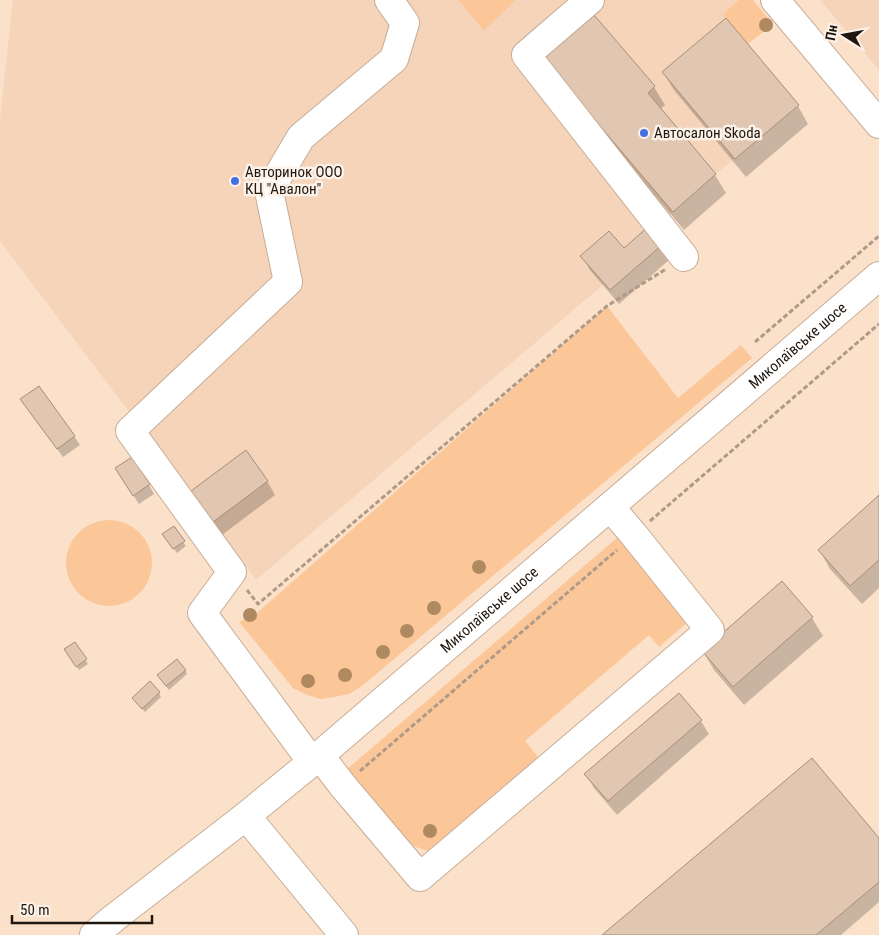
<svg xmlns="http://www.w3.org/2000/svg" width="879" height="935" font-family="'Roboto Condensed',sans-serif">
	<rect width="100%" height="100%" fill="#fce1ca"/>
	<!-- built -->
	<path fill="#f5d4b9" d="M13,0H458L484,31L516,0H739L723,14L799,105L716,174L673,212L648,227L624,248L609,231L580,255L604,284L256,580L0,241V120Z
		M820,0H879V70Z"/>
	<!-- green -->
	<path fill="#fbc799" d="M458,0H516L484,31Z
		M739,0H753L773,24L748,44L723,14Z
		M607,306L678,398L741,345L752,358L362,686L349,694L334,697L321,699L307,695L293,688L239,622L258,612Z
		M66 563a43 43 0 1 1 86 0a43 43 0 1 1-86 0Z
		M618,537L689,621L659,647L649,635L525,741L538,757L428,851L410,845L346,770Z"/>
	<!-- shadow -->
	<path fill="#0003" d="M588,10L654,87L665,105L660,109L715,175L726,193L684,230L550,71Z
		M663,72L798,106L808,124L746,177L674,90Z
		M648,229L670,259L619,304L590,270L582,256L624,250Z
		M27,408L74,436L80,445L63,457Z
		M122,478L149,485L154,494L139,504Z
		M267,481L275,495L222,535L200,505L192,492Z
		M879,497V588L862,604L830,569L820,551Z
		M166,539L183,542L186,546L177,553Z
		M782,583L812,618L823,636L744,705L714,670L703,651Z
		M75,643L88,664L79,670L68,654Z
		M185,670L187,674L169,690L161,680Z
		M159,693L161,697L145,712L133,699Z
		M701,721L709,734L617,815L594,788L586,774Z
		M879,840V902L841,935H604Z"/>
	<!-- building -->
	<path fill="#e1c7b1" stroke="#a78e79" d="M588,8L655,86L648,93L716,174L673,212L538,53Z
		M726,18L799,105L735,159L662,72Z
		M648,227L663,244L610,290L580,256L609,231L624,248Z
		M39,386L75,436L57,449L20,399Z
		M246,450L268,481L213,522L191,491Z
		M132,457L150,484L133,496L115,468Z
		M879,495V560L850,586L818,550Z
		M174,526L185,541L173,549L162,534Z
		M782,581L813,617L733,687L702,651Z
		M75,642L87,659L76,667L64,649Z
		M177,659L186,670L166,686L157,675Z
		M150,681L160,692L142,709L132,698Z
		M679,693L702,720L608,801L584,774Z
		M812,758L879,838V882L816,935H602Z"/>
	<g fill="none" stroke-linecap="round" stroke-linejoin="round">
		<defs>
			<path id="minor" d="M590,0L526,55L684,257
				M775,0L879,124
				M320,756L343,786L420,877L710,630L634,535L610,507
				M312,762L202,613L232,572L130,431L288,282L269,191L301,137L394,59L405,23L389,0
				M246,816L344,935"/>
			<g id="major">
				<path id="s1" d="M94,935L114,918L246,816L312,762L879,276"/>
			</g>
		</defs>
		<!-- minor casing -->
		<use href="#minor" stroke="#c7ad97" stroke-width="30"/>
		<!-- major casing -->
		<use href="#major" stroke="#c7ad97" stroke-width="30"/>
		<!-- path -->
		<path stroke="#af9a88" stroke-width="3" stroke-dasharray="5 2.5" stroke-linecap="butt" d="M755,342L879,236
			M650,521L879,324
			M247,590L258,604L607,306L666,269
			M360,771L617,550"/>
		<!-- minor -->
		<use href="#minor" stroke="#fff" stroke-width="28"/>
		<!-- major -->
		<use href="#major" stroke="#fff" stroke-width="28"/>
	</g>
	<!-- trees -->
	<g fill="#af8960">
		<circle cx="766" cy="25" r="7"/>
		<circle cx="479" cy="567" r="7"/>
		<circle cx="434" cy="608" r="7"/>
		<circle cx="250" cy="615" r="7"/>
		<circle cx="407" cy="631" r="7"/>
		<circle cx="383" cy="652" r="7"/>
		<circle cx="345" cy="675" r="7"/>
		<circle cx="308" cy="681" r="7"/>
		<circle cx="430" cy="831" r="7"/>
	</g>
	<!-- markers -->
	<g fill="#4370e1" stroke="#fdf2e9" stroke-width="2">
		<circle cx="644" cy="133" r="5"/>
		<circle cx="235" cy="181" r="5"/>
	</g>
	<g text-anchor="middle" stroke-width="5" stroke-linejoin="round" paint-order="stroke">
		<!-- poi labels -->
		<g font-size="15" fill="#20170f" stroke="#fdf2e9" text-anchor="start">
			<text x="654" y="138">Автосалон Skoda</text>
			<text x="245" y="177">Авторинок ООО<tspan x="245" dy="17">КЦ "Авалон"</tspan></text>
		</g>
		<!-- street labels -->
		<g font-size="15" fill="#20170f" stroke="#fdf2e9">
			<text dy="5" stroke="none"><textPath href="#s1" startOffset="918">Миколаївське шосе</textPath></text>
			<text dy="5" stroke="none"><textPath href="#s1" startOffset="512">Миколаївське шосе</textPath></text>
		</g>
	</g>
	<!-- north arrow -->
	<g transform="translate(844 35) rotate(281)" stroke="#fdf2e9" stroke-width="4" paint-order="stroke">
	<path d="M0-4L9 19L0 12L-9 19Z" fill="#20170f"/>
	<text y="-8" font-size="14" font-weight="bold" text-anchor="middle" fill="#20170f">Пн</text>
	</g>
	<!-- scale -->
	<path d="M12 915v8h140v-8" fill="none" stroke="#20170f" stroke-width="2.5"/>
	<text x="20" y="915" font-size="15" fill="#20170f" stroke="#fdf2e9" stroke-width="4" paint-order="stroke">50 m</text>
</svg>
